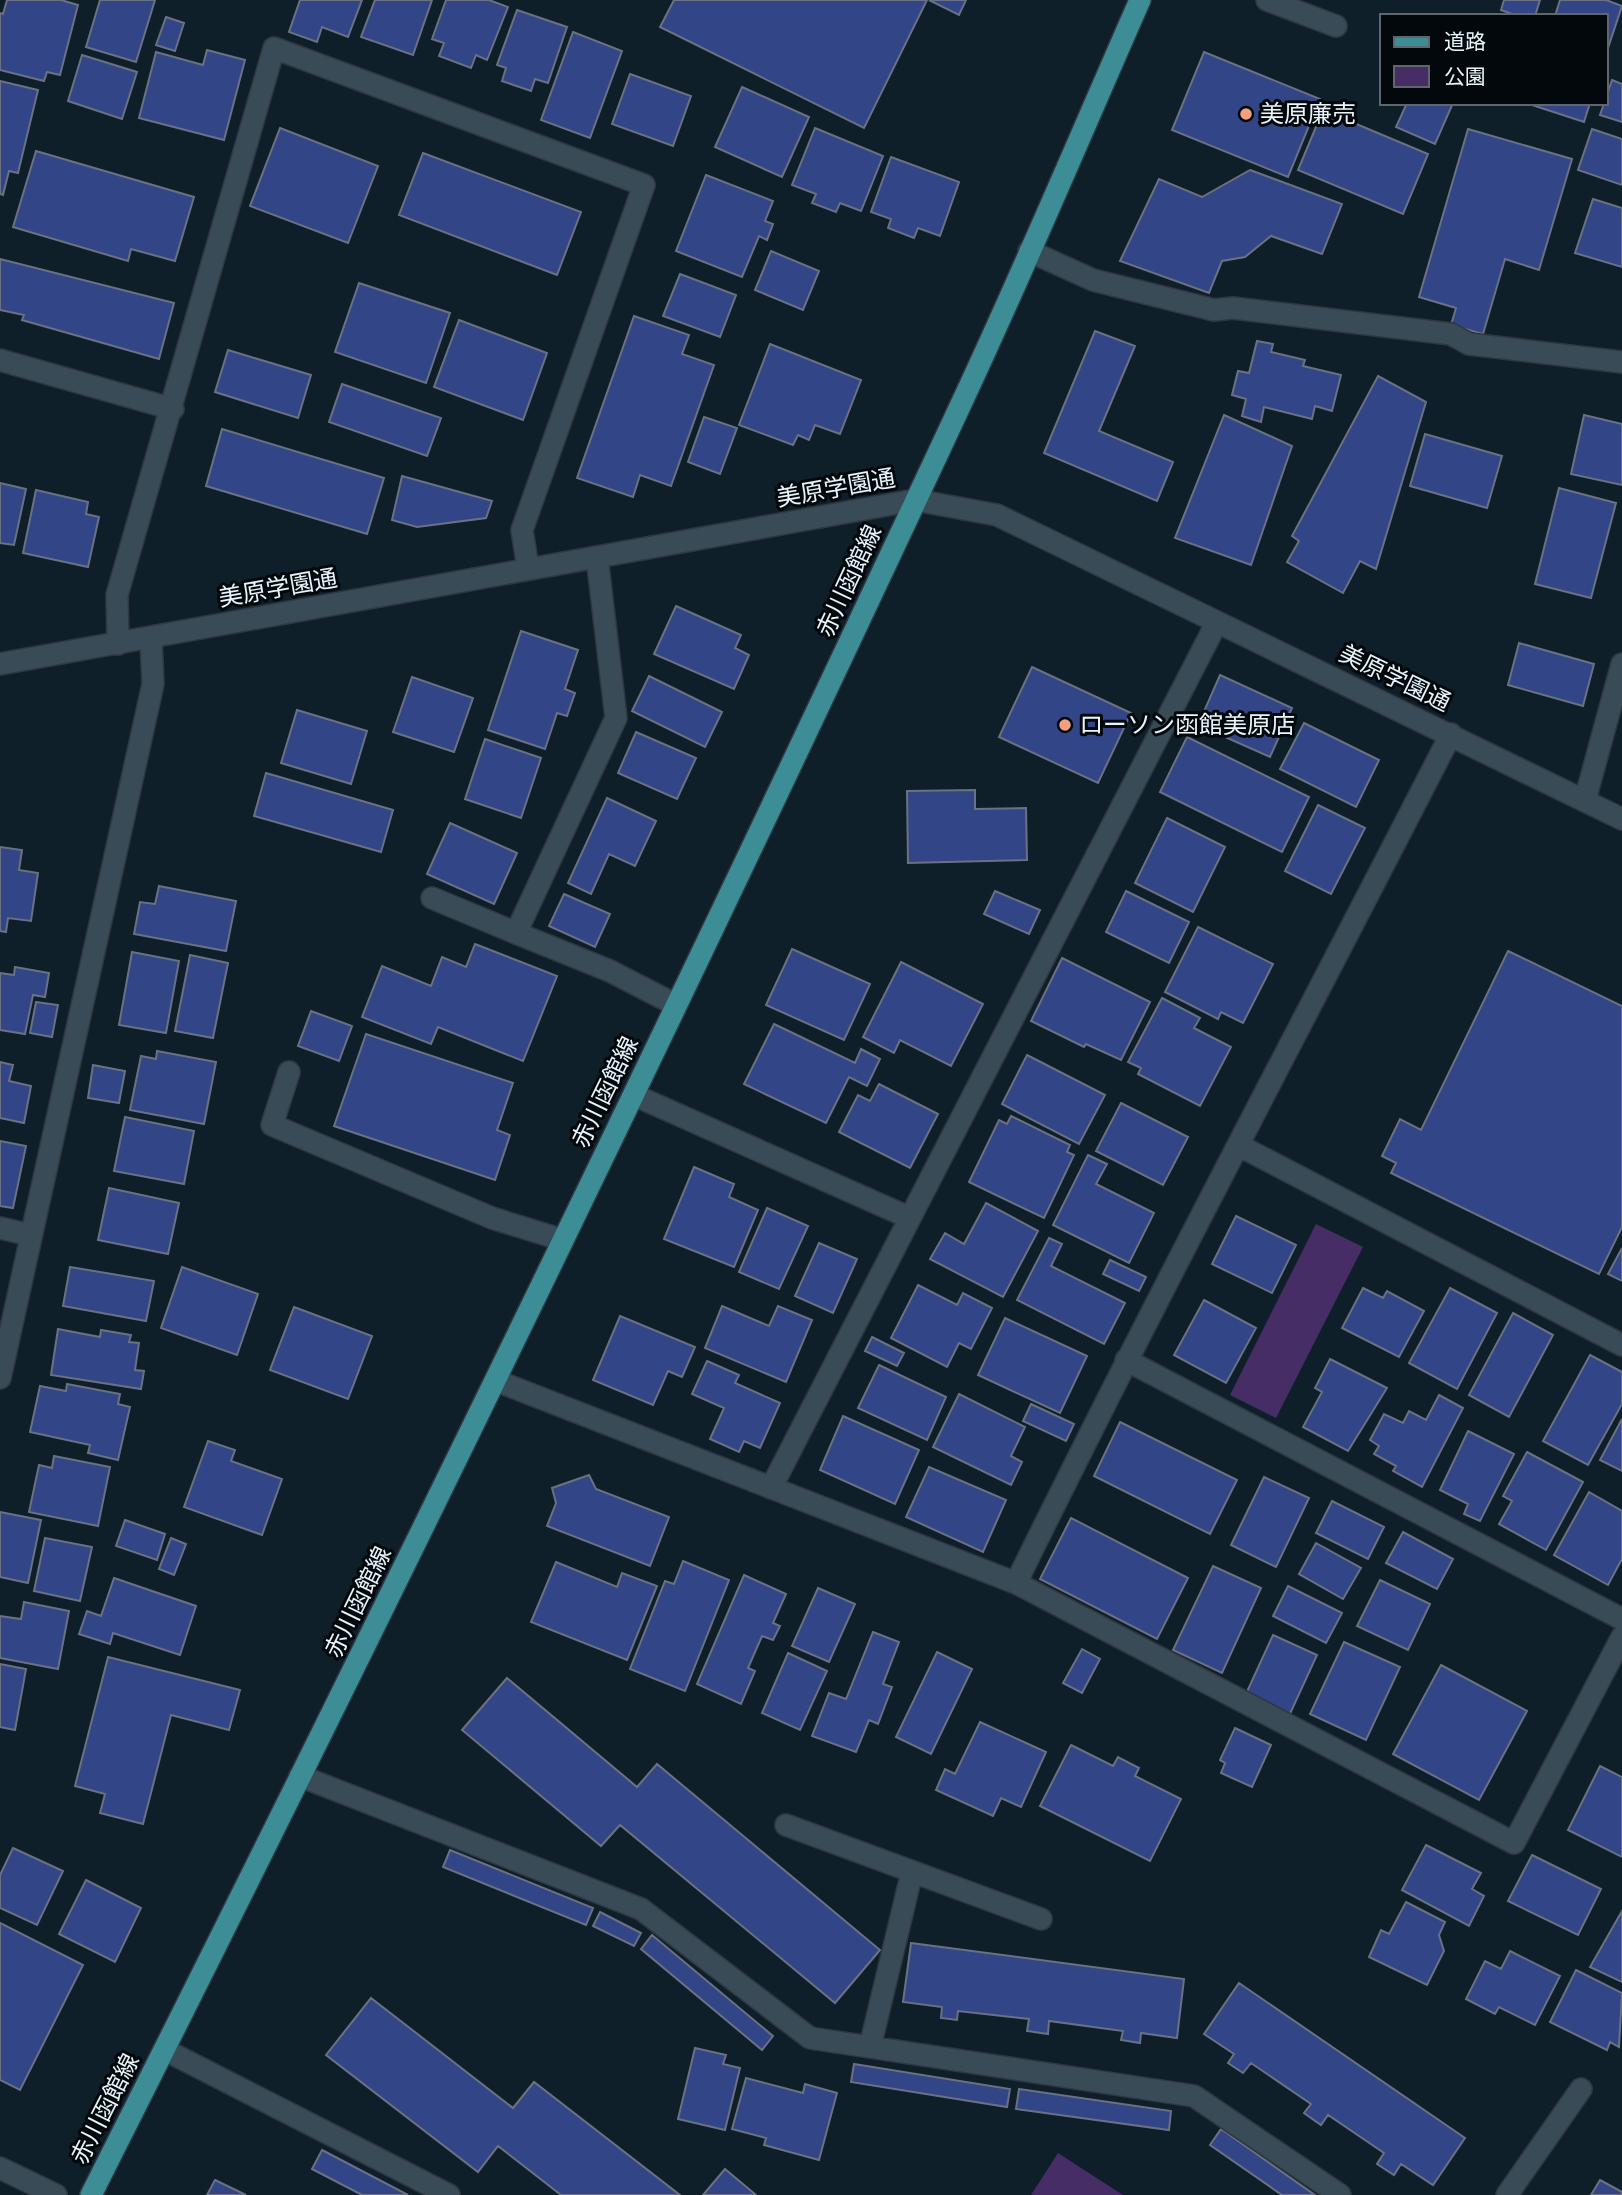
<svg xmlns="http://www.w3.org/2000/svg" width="1622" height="2195" font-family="'Archivo Narrow','Noto Sans JP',sans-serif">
	<rect width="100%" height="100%" fill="#0e1f29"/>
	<!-- green -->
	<path fill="#462d65" d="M1316,1224L1363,1247L1276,1418L1230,1395Z
		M1058,2153L1123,2195H1031Z"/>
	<!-- building -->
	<path fill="#324587" stroke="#6a7183" stroke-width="2" d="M7,0H61L78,5L60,75L47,72L44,81L0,70V13L3,14Z
		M100,0H155L136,62L86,47Z
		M300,0H362L348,37L322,27L317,42L289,32Z
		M375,0H432L413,55L361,37Z
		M446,0H489L508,7L487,60L476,55L471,68L439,56L444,43L432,39Z
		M674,0H927L864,128L660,27Z
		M929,0H966L959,15Z
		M1504,0H1540L1535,16H1518L1501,10Z
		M1560,0H1606L1622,6L1606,54V16H1555Z
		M517,10L567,27L548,83L535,79L531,91L502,81L506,68L497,65Z
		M166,17L184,23L175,51L156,45Z
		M573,32L622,51L590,138L541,120Z
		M207,50L245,60L224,140L139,118L156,52L203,65Z
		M1204,52L1320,99L1288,177L1172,130Z
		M82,55L137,72L122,119L68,101Z
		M630,74L691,96L673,146L612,124Z
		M1612,80L1622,84V122L1600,115Z
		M0,81L38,90L18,173L9,171L3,195L0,194Z
		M742,87L809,117L782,177L715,147Z
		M1407,103H1453L1435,144L1396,127Z
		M1526,103H1590L1584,122Z
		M1323,110L1428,154L1403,214L1298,170Z
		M280,128L378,166L348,243L250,206Z
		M815,128L883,156L861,211L840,203L836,212L812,203L816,194L792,185Z
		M1468,129L1572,159L1539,270L1505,259L1483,334L1451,325L1456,308L1419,297Z
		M1592,129L1622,139V185L1578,170Z
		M36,151L194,197L175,261L131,249L128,261L13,227Z
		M423,153L581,212L557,275L399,215Z
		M891,157L959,182L940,236L918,228L914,238L888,228L891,219L871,212Z
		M1250,170L1342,204L1322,254L1271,236L1245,257L1222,261L1209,293L1120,261L1159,179L1202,197Z
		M706,175L773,201L765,221L773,224L767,240L759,236L742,277L676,251Z
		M1593,199L1622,208V267L1575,253Z
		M771,251L819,271L803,310L755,290Z
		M0,259L174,303L159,359L22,320L24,315L0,310Z
		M680,274L736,295L720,337L663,316Z
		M359,283L450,313L426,383L335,352Z
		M634,316L689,335L682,354L714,365L671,486L640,475L633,497L577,478Z
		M459,320L547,353L523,420L434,387Z
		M1095,331L1135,346L1099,431L1173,462L1157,501L1044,453Z
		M1257,341L1273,344L1271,352L1305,360L1303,366L1341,375L1332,411L1315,406L1312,419L1264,407L1261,422L1242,416L1246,399L1232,395L1238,371L1249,373Z
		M770,344L861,380L840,434L815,425L809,440L798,435L793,445L739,425Z
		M228,350L311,375L298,418L215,392Z
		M1378,376L1426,402L1376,569L1360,561L1343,593L1287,562L1299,541L1292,536Z
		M342,384L441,418L427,456L329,422Z
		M1224,415L1292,446L1251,565L1175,538Z
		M1584,415L1622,424V485L1571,474Z
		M704,417L737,428L720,474L688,462Z
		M222,429L384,478L367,534L206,486Z
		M1425,434L1502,456L1487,508L1410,486Z
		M402,476L492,501L486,518L417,527L392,520Z
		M0,483L26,489L14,545L0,543Z
		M1559,488L1616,503L1591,598L1535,584Z
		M36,490L88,502L86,514L99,517L88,567L23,553Z
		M676,606L741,635L735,648L749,655L734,689L654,654Z
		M521,631L578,650L565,689L575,693L567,716L557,713L545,749L488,730Z
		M1519,643L1594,664L1583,706L1508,685Z
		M1032,667L1131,713L1098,783L999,737Z
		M1220,675L1292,708L1270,757L1198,725Z
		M649,676L722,712L705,747L632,711Z
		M412,677L473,698L454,752L393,732Z
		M297,710L367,731L351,784L281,763Z
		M1304,723L1379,760L1356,807L1280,769Z
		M636,732L696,758L677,799L618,773Z
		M1187,737L1309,797L1282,852L1160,792Z
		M485,739L541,758L521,818L465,799Z
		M266,773L393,810L381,852L254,816Z
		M975,790V809L1026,808L1027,860L908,863L907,791Z
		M607,798L656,821L635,866L609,854L591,894L568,883Z
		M1318,805L1365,828L1331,894L1285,871Z
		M1167,818L1225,847L1193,912L1135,883Z
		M450,823L517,853L494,904L427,874Z
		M0,847L22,850L19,870L38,873L31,921L8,918L6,932L0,931Z
		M159,886L236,901L226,951L134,934L140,902L155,904Z
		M995,891L1040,910L1029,934L984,914Z
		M1126,891L1189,922L1169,963L1106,932Z
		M564,894L610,914L595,947L549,926Z
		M1198,927L1273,964L1243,1023L1221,1012L1218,1019L1165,992Z
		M475,944L557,976L523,1061L438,1027L431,1044L362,1017L382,966L431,986L442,957L466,967Z
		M792,949L870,984L844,1040L766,1005Z
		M1508,951L1622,1006V1227L1599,1274L1391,1173L1396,1163L1382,1156L1400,1119L1421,1130Z
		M132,952L179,961L166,1033L119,1025Z
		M190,955L228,963L213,1038L175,1031Z
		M1062,958L1150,1002L1121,1060L1086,1044L1084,1047L1031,1021Z
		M901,962L983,1004L951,1066L900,1040L894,1053L863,1037Z
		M15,967L49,973L45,997L33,995L25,1034L0,1030V973L14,975Z
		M1162,998L1200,1018L1194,1028L1231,1047L1200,1106L1138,1074L1141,1068L1128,1062Z
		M36,1002L58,1005L52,1037L30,1033Z
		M311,1011L352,1026L339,1061L298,1046Z
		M774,1024L855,1063L861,1049L880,1059L867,1086L849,1077L826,1123L744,1084Z
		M366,1034L513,1083L497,1130L510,1135L495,1180L334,1126Z
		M157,1051L216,1062L204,1124L130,1110L141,1056L156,1059Z
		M1027,1055L1105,1095L1079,1144L1002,1104Z
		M0,1062L13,1065L9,1081L31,1086L24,1123L0,1118Z
		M93,1065L125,1071L119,1103L88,1098Z
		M879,1084L938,1114L910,1168L839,1132L858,1095L870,1101Z
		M1121,1103L1188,1137L1163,1185L1096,1151Z
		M1011,1116L1070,1145L1067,1152L1074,1155L1044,1218L969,1182L999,1120L1007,1124Z
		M125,1117L194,1131L184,1184L114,1171Z
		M0,1141L26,1146L13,1208L0,1206Z
		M1088,1155L1107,1164L1096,1184L1154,1213L1129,1263L1053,1225Z
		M694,1167L734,1184L729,1197L758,1210L734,1267L664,1239Z
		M109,1188L179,1203L168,1254L98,1240Z
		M986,1203L1038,1231L1003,1297L930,1259L945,1233L964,1244Z
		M767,1208L808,1226L779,1289L739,1272Z
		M1236,1216L1296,1245L1272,1293L1212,1264Z
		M1049,1238L1062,1244L1051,1266L1125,1303L1104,1344L1017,1300Z
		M819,1243L857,1259L833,1313L795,1296Z
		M1622,1248V1281L1608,1274Z
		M1110,1260L1146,1277L1139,1291L1103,1274Z
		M70,1267L154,1281L146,1321L63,1306Z
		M182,1267L258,1294L237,1355L161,1328Z
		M918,1285L957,1305L963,1293L992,1308L971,1349L959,1343L947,1367L891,1338Z
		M1363,1288L1383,1298L1387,1291L1424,1311L1399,1357L1342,1328Z
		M1450,1288L1497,1313L1457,1389L1409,1363Z
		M1204,1300L1256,1328L1226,1383L1174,1355Z
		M722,1306L769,1326L778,1306L812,1320L786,1382L705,1348Z
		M294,1307L372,1336L348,1399L270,1370Z
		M1513,1313L1553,1335L1509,1417L1469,1395Z
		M620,1316L695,1347L682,1377L668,1371L653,1405L593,1380Z
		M1005,1318L1087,1356L1060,1413L978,1375Z
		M58,1329L100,1337L101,1330L131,1335L129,1342L139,1343L135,1370L144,1371L141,1389L51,1375Z
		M872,1337L904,1353L897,1366L865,1351Z
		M1590,1355L1622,1372V1404L1588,1465L1543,1441Z
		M1330,1359L1387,1388L1348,1451L1303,1427L1322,1392L1315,1388Z
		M707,1361L739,1375L735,1383L780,1403L760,1448L744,1441L739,1452L710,1439L724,1408L692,1394Z
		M879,1365L946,1397L927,1440L858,1408Z
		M67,1384L120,1394L118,1404L130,1407L118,1460L88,1453L90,1445L30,1432L40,1386L66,1391Z
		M959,1394L1025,1427L1011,1456L1022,1462L1011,1485L933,1447Z
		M1439,1395L1463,1408L1422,1487L1393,1471L1396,1466L1374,1454L1379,1446L1370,1440L1384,1414L1403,1423L1409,1411L1426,1420Z
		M1031,1404L1074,1424L1066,1441L1023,1421Z
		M843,1416L919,1450L895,1504L820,1470Z
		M1622,1419V1471L1600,1460Z
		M1120,1422L1237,1480L1210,1534L1094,1476Z
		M1468,1431L1514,1454L1480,1521L1464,1514L1468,1504L1440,1490Z
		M208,1441L235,1450L231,1461L282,1479L262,1535L184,1507Z
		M1527,1452L1583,1482L1546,1550L1499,1524L1512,1501L1503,1496Z
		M54,1456L110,1467L98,1526L29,1512L39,1465L52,1468Z
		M929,1467L1006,1500L983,1552L906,1517Z
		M589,1475L596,1489L669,1517L650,1566L547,1526L556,1503L552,1488Z
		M1264,1477L1309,1498L1276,1567L1231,1545Z
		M1589,1492L1622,1511V1559L1608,1585L1554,1555Z
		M1332,1501L1384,1527L1368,1559L1316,1533Z
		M0,1512L41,1520L28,1583L0,1577Z
		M1071,1518L1188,1578L1157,1639L1040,1579Z
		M125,1520L165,1534L157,1560L116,1546Z
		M1403,1532L1453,1559L1437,1589L1386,1563Z
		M45,1538L92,1547L80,1601L34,1591Z
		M171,1538L186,1544L174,1575L159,1569Z
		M1316,1543L1361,1568L1343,1599L1299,1574Z
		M683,1561L729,1580L685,1691L630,1669L665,1581L674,1584Z
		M556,1562L617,1587L622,1573L657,1586L627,1660L531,1622Z
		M1213,1566L1261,1588L1222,1673L1173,1650Z
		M744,1575L786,1594L773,1623L780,1626L773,1640L762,1636L748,1668L755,1671L741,1704L697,1684Z
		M114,1578L196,1606L180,1655L113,1633L110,1644L79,1634L87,1611L101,1616Z
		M1380,1580L1430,1604L1408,1650L1357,1626Z
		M1288,1586L1342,1613L1326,1643L1273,1616Z
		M818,1588L855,1604L829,1662L792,1646Z
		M24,1602L69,1611L58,1669L0,1658V1616L21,1619Z
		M873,1632L899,1642L883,1684L892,1687L878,1724L869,1720L856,1752L812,1736L829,1693L846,1699Z
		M1273,1635L1317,1655L1289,1716L1245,1696Z
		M1344,1642L1400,1667L1366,1740L1310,1714Z
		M1082,1649L1100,1659L1082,1693L1063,1683Z
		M937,1652L972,1669L931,1754L896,1737Z
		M788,1653L827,1671L800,1730L762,1713Z
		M108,1657L240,1690L229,1730L171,1715L143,1824L100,1813L105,1794L75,1786Z
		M0,1664L26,1669L15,1730L0,1727Z
		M1441,1665L1527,1711L1479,1800L1393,1754Z
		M507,1678L637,1787L657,1764L880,1950L835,2003L620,1825L601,1846L462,1730Z
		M980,1722L1046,1752L1021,1807L1001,1798L993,1816L936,1790L945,1769L955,1774Z
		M1235,1728L1271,1745L1252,1787L1221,1773L1225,1763L1220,1760Z
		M1071,1745L1113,1766L1118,1757L1139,1768L1135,1776L1181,1799L1150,1861L1040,1806Z
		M1600,1766L1622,1777V1857L1568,1830Z
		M1426,1845L1481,1873L1472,1889L1484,1896L1469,1926L1402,1890Z
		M13,1848L63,1871L37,1925L0,1908V1875Z
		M450,1850L593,1908L586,1925L443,1867Z
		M1532,1855L1601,1889L1578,1935L1508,1901Z
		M86,1880L141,1908L115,1962L59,1934Z
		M1406,1902L1445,1922L1439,1935L1444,1951L1427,1985L1369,1957L1381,1930L1389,1934Z
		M1622,1911V1982L1590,1967Z
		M600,1912L641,1933L634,1946L593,1926Z
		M0,1923L83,1965L20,2090L0,2080Z
		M652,1935L773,2036L762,2050L641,1949Z
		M911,1943L1184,1979L1177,2038L1141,2033L1140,2043L1121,2040L1123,2031L1049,2021L1048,2034L1027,2031L1029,2019L958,2011L957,2020L941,2018L942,2007L903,2002Z
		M1510,1951L1560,1976L1535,2025L1499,2007L1495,2014L1466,1999L1485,1961L1501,1969Z
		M1576,1970L1622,1993L1619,2047L1610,2042L1607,2050L1550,2022Z
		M1239,1983L1465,2138L1433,2185L1401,2164L1394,2175L1377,2164L1384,2153L1328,2115L1321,2125L1304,2113L1311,2104L1251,2063L1243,2073L1228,2063L1234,2054L1204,2034Z
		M371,1998L513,2108L534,2082L680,2195H561L498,2146L478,2172L326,2055Z
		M695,2048L726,2055L723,2064L740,2068L725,2130L678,2119Z
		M854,2064L1010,2089L1007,2107L851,2082Z
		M746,2078L803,2093L805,2084L837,2093L819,2160L764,2145L766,2138L732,2129Z
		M1019,2089L1171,2111L1169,2130L1016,2109Z
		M1221,2129L1315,2195H1282L1210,2145Z
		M322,2150L408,2195H362L312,2169Z
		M725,2169L756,2195H703Z
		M215,2180L246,2195H207Z
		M1600,2180L1622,2192V2195H1591Z"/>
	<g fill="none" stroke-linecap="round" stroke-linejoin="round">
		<defs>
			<path id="minor" d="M1267,0L1336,26
				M1029,251L1093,280L1214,310L1233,308L1451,334L1469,344L1622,362
				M0,360L173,409
				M597,557L616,718L516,933L610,971L676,1005
				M118,644L117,595L274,48L644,185L522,530L528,568
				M0,664L915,500L997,515L1622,819
				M1585,800L1622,664
				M432,898L516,933
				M289,1072L272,1125L492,1218L563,1240
				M634,1095L910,1218
				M1240,1146L1622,1345
				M0,1228L30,1235
				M1126,1360L1622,1619
				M0,1378L153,684L151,638
				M497,1381L1016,1583L1514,1843L1622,1637
				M771,1488L1217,622
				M1016,1583C1156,1297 1306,1017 1451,734
				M300,1776L641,1909L810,2038L1194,2096L1340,2195
				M786,1825L1041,1919
				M870,2047L912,1872
				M165,2050L449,2195
				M0,2168L56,2195
				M1507,2195L1581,2089"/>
			<path id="major" d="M91,2195C390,1602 681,1004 962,402C1024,270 1081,134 1140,0"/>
		</defs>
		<!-- minor casing -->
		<use href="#minor" stroke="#2f3740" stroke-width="24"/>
		<!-- major casing -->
		<use href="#major" stroke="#2f3740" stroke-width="24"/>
		<!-- minor -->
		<use href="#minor" stroke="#394b56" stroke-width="21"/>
		<!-- major -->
		<use href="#major" stroke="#3d8d97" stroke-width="21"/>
	</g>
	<!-- markers -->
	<g fill="#f2a080" stroke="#03080c" stroke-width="2.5">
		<circle cx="1246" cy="114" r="7"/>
		<circle cx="1065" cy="725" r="7"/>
	</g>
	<g text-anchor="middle" stroke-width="6" stroke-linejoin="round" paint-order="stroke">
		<!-- poi labels -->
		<g font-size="24" fill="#e9f4fb" stroke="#03080c" text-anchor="start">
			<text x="1260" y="122">美原廉売</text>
			<text x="1079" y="733">ローソン函館美原店</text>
		</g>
		<!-- street labels -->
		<g font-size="24" fill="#e9f4fb" stroke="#03080c">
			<text transform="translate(836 488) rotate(-10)" y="8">美原学園通</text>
			<text transform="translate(849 581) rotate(-65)" y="8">赤川函館線</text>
			<text transform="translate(278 588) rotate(-10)" y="8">美原学園通</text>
			<text transform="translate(1395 678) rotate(26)" y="8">美原学園通</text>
			<text transform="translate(605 1092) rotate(-64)" y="8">赤川函館線</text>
			<text transform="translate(358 1602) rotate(-64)" y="8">赤川函館線</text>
			<text transform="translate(105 2109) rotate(-63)" y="8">赤川函館線</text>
		</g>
	</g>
	<!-- legend -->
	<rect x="1380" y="14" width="228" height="91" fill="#03080c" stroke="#5f666c" stroke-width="2"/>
	<rect x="1394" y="37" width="35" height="10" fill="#3d8d97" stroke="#5f666c" stroke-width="2"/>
	<text x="1444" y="49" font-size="21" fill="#e9f4fb">道路</text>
	<rect x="1394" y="66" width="35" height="21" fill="#462d65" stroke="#5f666c" stroke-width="2"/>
	<text x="1444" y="84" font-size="21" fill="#e9f4fb">公園</text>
</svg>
